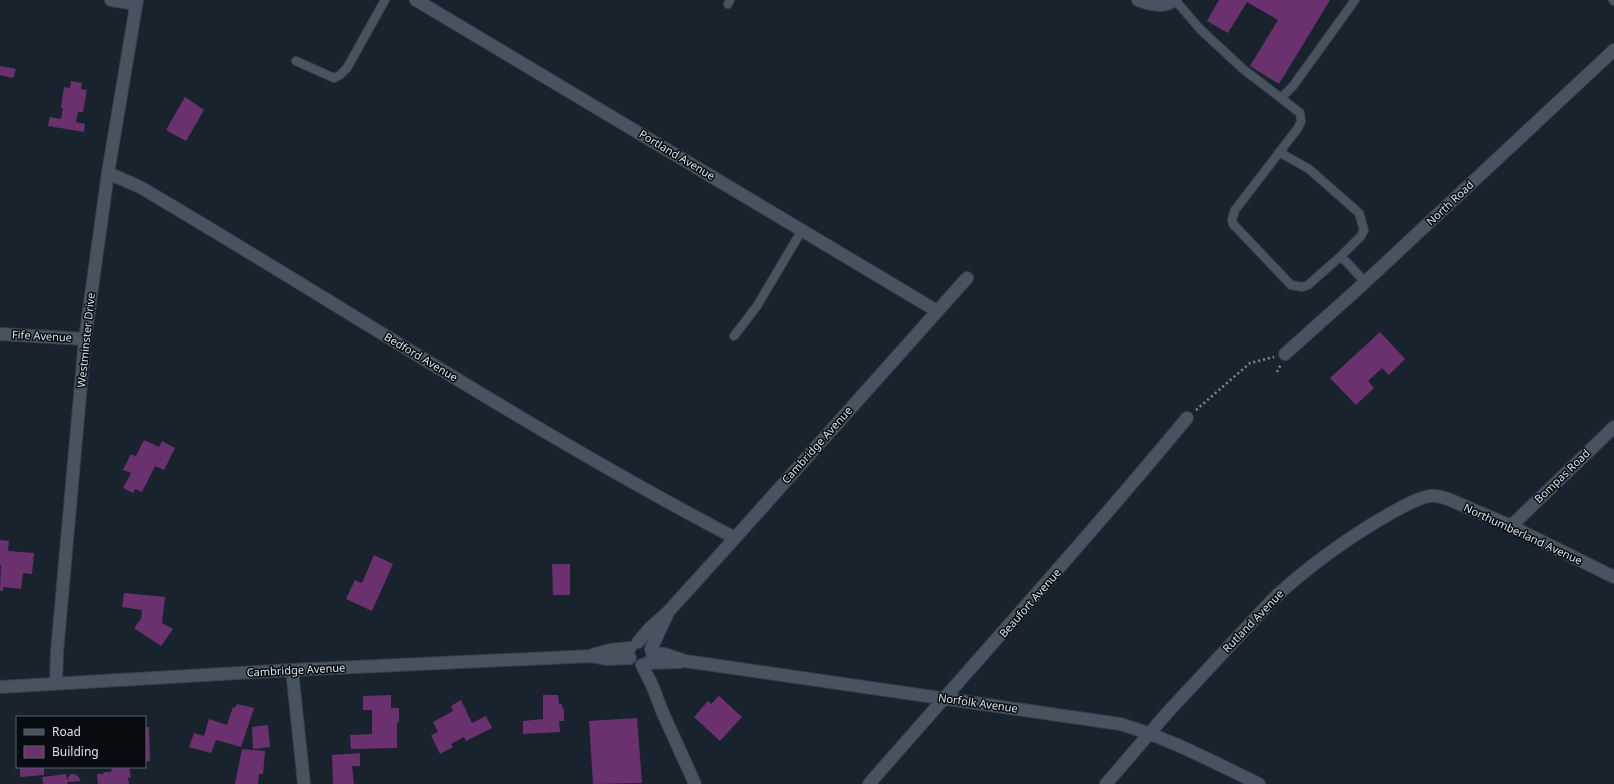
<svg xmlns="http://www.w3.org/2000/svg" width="1614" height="784" font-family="'Noto Sans',sans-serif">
	<rect width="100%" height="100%" fill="#18232d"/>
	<!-- building -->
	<path fill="#6b316f" d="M1219,0H1330L1279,84L1250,66L1278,20L1247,2L1228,33L1207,21Z
		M0,66L16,69L13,78L0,75Z
		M71,81L82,83L81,89L87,90L83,112H78L76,122L85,124L84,132L48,126L50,117L61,119L63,108H61L64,87L70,88Z
		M185,97L204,110L186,141L166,130Z
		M1380,332L1405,359L1389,375L1382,368L1368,381L1374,388L1356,405L1330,378Z
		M144,440L159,447L162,441L175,448L164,470L155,466L142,492L135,489L133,493L123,488L131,473L123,470L131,454L136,456Z
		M0,540L9,541L8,551L34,553L32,574L23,573L21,589L3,587V591H0L1,565H0Z
		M374,555L393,564L372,611L346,599L355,580L362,583Z
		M552,564H570V595H553Z
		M124,593L165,597L162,623L173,629L161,646L134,628L141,619L142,610L122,607Z
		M391,695V708H399V722L397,723V748L351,749L350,735L372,734V710H363V696Z
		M543,695H558L559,704H562V709L564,708V721H559L560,732L523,734V721L543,719Z
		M719,696L742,717L720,741L694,717L708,701L711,704Z
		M461,700L472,723L486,716L492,728L466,741L464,737L451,744L453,747L440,754L431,735L438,732L433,722L453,711L451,706Z
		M237,704L254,708L241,747L216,740L211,753L189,747L194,733L204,736L209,719L227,725L233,707L235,708Z
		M637,718L642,783L593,784L589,721Z
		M268,725L270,747L253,749L252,727Z
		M145,727H149L150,761H145Z
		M242,749L265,751L263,774H259L258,784H235Z
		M360,753V766H352L354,784H333L332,755Z
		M20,767H44V775L20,777Z
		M129,767L131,777L128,778L129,784H98L97,774H104L103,772H111L112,768Z
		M66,774L67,780L70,774H73L77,775L81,781L67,782L68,784H43L42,777Z"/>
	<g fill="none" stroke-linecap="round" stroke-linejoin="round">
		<defs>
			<path id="lane" d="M1175,0L1200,29L1243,69L1281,98L1293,86L1355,0
				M1613,0L1614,1
				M728,4L730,0
				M296,61L334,78L340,75L347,68L385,0
				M1281,98L1300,113L1301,121L1298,128L1235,210L1232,220L1233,224L1291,285L1302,287L1308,285L1341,256L1365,282
				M1279,152L1309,169L1359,213L1364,230L1361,236L1341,256
				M734,336L757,306L802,230"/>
			<path id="street" d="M111,0L136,4
				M416,0L937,311
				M1138,0C1151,5 1164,8 1175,0
				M108,173L140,187C339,304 531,431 735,538
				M0,334L85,339
				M1285,354L1361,286L1614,50
				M1511,526L1614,427
				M638,642L650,628L668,612L735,538L967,278
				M651,649L667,615
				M652,653L664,654L685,661L1120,724C1169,738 1213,762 1259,784
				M592,655L610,650L630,648
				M647,663L680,662
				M642,665L652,685L662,711L695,784
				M292,670L304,784
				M56,683L57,652L85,339L108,173L137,0
				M0,687L292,670L591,656L608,659L630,658
				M869,784C975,662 1084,543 1187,418
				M1106,784L1167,713L1274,598C1309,566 1349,537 1391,513C1403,507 1416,498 1430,496C1436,495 1442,497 1448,499L1511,526L1614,577"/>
		</defs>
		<!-- lane casing -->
		<use href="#lane" stroke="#373f48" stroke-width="10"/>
		<!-- street casing -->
		<use href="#street" stroke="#373f48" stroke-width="14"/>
		<!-- path -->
		<path stroke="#7f8890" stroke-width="2.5" stroke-dasharray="2 3" stroke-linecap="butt" d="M1277,372L1281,364
			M1196,410L1250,363L1274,357"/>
		<!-- lane -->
		<use href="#lane" stroke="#47535e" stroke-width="8"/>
		<!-- street -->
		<use href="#street" stroke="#47535e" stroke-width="12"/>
	</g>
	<g text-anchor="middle" stroke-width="3" stroke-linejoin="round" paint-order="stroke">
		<!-- street labels -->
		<g font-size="11" fill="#dae1e8" stroke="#070c10">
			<text transform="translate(677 155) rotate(31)" y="4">Portland Avenue</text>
			<text transform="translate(1450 203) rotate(-43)" y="4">North Road</text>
			<text transform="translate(42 336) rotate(3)" y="4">Fife Avenue</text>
			<text transform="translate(86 340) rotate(-84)" y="4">Westminster Drive</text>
			<text transform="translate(421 357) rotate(31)" y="4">Bedford Avenue</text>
			<text transform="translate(817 445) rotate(-48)" y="4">Cambridge Avenue</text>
			<text transform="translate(1562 476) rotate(-44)" y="4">Bompas Road</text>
			<text transform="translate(1523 534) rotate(25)" y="4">Northumberland Avenue</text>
			<text transform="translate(1030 603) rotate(-49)" y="4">Beaufort Avenue</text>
			<text transform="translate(1253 621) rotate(-46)" y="4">Rutland Avenue</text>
			<text transform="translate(296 670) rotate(-3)" y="4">Cambridge Avenue</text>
			<text transform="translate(978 703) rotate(8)" y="4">Norfolk Avenue</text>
		</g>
	</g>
	<!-- legend -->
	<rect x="16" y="716" width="130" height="52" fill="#070c10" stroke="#5b6166"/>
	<rect x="24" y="729" width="20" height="6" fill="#47535e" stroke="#5b6166"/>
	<text x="52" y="736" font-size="12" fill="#dae1e8">Road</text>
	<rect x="24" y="746" width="20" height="12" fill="#6b316f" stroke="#5b6166"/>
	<text x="52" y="756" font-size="12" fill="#dae1e8">Building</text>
</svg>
